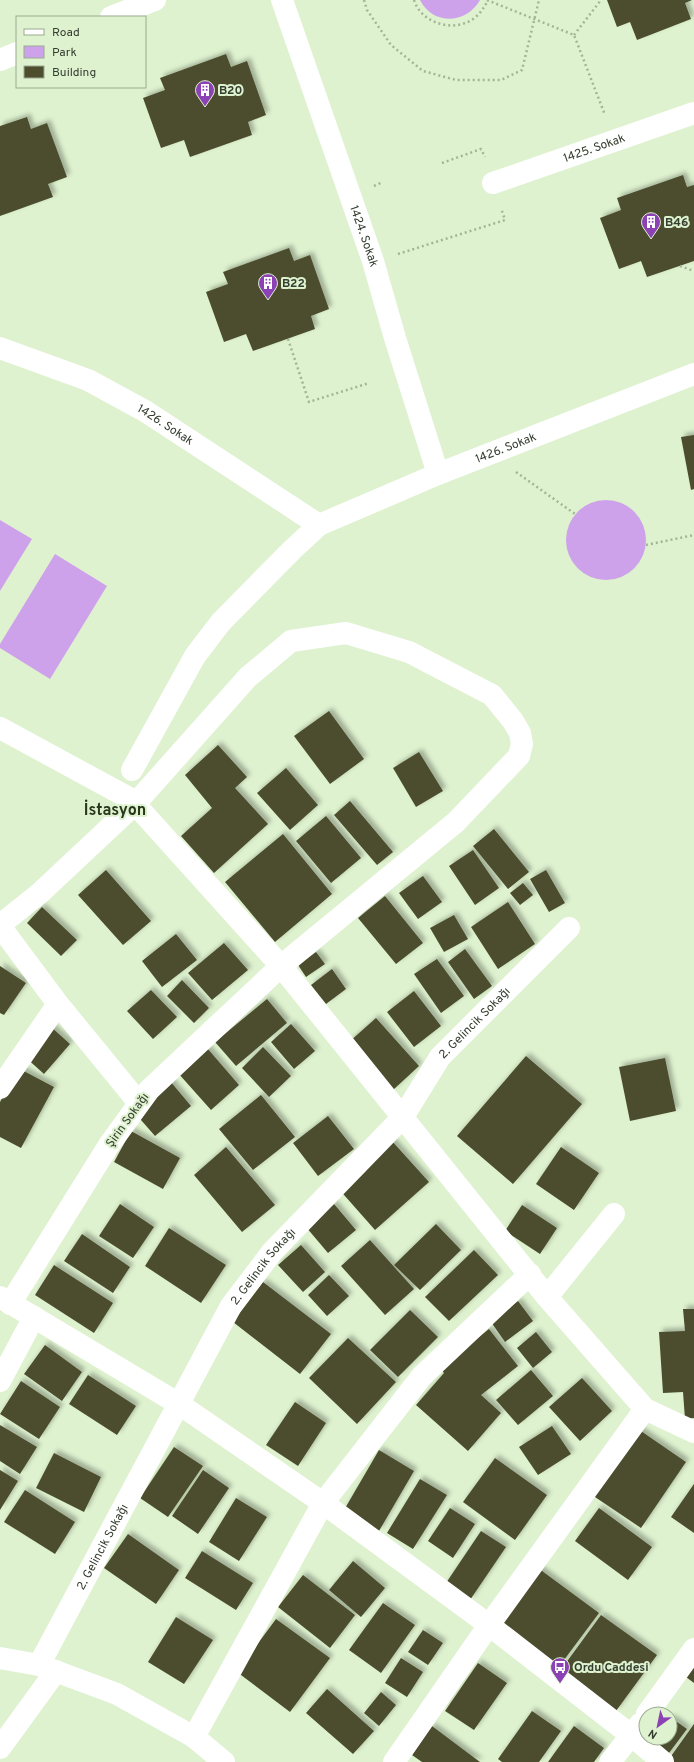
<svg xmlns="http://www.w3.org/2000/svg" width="694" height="1762" font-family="Overpass,sans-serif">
	<defs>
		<filter id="shadow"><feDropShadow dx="3.5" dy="-3.5" stdDeviation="2" flood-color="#0004"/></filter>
	</defs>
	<rect width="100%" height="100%" fill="#def2cf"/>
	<!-- green -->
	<path fill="#cea2eb" d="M420,0H480C467,24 433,26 420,0Z
		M566 540a40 40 0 1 1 80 0a40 40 0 1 1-80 0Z
		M0,520L32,539L0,591Z
		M55,554L107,586L50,679L0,648V644Z"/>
	<!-- building -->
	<path fill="#4c4e2d" filter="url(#shadow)" d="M607,0H692L685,3L691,19L637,40L630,22L617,27Z
		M226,54L231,67L247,61L266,115L248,122L252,135L190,157L184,140L161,148L143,98L165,90L160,78Z
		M27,117L31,129L47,123L67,177L48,184L53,197L0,216V126Z
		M683,175L687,187L694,185V261L647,277L641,261L619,269L600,218L621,210L617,198Z
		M289,248L294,261L310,255L329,309L311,316L315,329L253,351L246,334L224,342L206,292L228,284L223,272Z
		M694,435V489L691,490L681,437Z
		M329,711L364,759L330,784L294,736Z
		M218,745L247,777L235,788L268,824L214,873L181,836L212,808L185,775Z
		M419,752L443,791L416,807L393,768Z
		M286,768L318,805L290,830L257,793Z
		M350,801L393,852L377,865L334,815Z
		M326,816L361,858L331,883L296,841Z
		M494,829L529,872L508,889L473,846Z
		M283,834L332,894L275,942L225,882Z
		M473,850L499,888L475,905L449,866Z
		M106,870L151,921L123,945L78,895Z
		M546,870L565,903L549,912L530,879Z
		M423,876L442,902L418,919L399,893Z
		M523,883L533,895L520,905L510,893Z
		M385,896L423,943L396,964L358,918Z
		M508,902L535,944L498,969L471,927Z
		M42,907L77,940L61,956L27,923Z
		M454,915L468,939L444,952L430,928Z
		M176,934L197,960L162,987L142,961Z
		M224,943L248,970L212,1000L188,973Z
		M465,949L492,986L474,999L448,962Z
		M316,952L325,964L306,977L298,965Z
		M437,959L464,996L441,1013L414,974Z
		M0,966L26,983L4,1015L0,1013Z
		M332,969L346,989L326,1004L311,985Z
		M182,980L209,1008L194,1023L167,996Z
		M151,990L177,1017L153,1039L127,1011Z
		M414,991L441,1026L414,1047L387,1012Z
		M267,999L287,1023L236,1066L215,1042Z
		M376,1018L419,1066L393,1090L349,1042Z
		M291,1024L315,1051L294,1069L271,1042Z
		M50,1026L70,1044L44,1074L24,1056Z
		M263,1047L291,1076L269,1097L242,1068Z
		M207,1048L239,1085L211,1110L178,1073Z
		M526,1056L582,1104L513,1184L457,1136Z
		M665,1058L676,1111L630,1121L619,1067Z
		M18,1068L54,1087L21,1148L0,1137V1102Z
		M170,1081L191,1106L155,1136L134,1112Z
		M261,1095L295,1137L253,1170L219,1129Z
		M328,1116L354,1149L318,1176L293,1143Z
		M131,1131L180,1158L163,1189L114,1162Z
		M391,1140L429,1182L375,1230L337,1187Z
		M226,1147L275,1205L242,1232L194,1175Z
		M561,1147L599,1173L574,1210L536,1184Z
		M120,1204L154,1227L133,1258L99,1236Z
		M334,1204L356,1230L328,1253L306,1227Z
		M522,1205L557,1228L540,1254L505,1231Z
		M436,1224L461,1250L420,1290L394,1265Z
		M169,1228L226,1265L201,1303L145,1266Z
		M82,1234L130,1267L113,1293L64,1261Z
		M370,1240L414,1289L385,1315L341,1266Z
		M301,1245L325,1272L303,1292L278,1265Z
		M474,1250L498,1275L449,1321L425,1297Z
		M54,1265L113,1303L94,1333L35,1295Z
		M329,1275L349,1296L327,1316L308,1295Z
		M263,1282L331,1334L300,1374L233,1322Z
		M518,1301L533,1321L505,1342L491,1322Z
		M683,1309H694V1418L685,1419L683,1392L663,1393L659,1332L685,1331Z
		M410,1310L438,1337L398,1377L370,1350Z
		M489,1329L518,1366L481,1395L501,1413L468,1451L416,1405L444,1373L440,1368Z
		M536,1332L552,1352L533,1368L517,1348Z
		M348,1338L396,1382L357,1424L309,1378Z
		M45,1345L82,1372L62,1401L24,1374Z
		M531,1370L553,1396L518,1425L496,1400Z
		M88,1375L136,1406L117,1435L69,1404Z
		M582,1378L612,1411L580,1441L549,1407Z
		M21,1381L60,1407L39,1439L0,1414Z
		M295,1402L326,1423L298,1466L266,1445Z
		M0,1425L37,1447L20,1474L0,1461Z
		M552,1426L571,1454L538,1475L519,1447Z
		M638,1429L686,1462L641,1528L592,1495Z
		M174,1447L203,1466L168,1517L140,1498Z
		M379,1450L414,1471L379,1531L344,1510Z
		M54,1453L101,1477L84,1512L36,1488Z
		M495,1458L547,1495L515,1540L463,1502Z
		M0,1470L18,1481L0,1510Z
		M203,1470L229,1488L198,1534L172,1516Z
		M420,1479L447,1495L413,1549L387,1533Z
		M694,1484V1533L671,1517Z
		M25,1490L75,1522L55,1554L4,1522Z
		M236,1498L267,1517L239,1561L209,1542Z
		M450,1508L475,1524L453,1558L428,1541Z
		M599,1508L652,1547L628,1580L575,1541Z
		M481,1531L506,1547L470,1600L446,1583Z
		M128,1534L179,1570L156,1604L104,1568Z
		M202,1551L253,1583L236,1610L185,1578Z
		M353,1561L385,1588L361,1617L329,1590Z
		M538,1568L599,1613L558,1668L498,1623Z
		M303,1575L355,1615L330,1648L278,1607Z
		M383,1603L415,1625L381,1673L349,1650Z
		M601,1615L657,1655L616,1711L560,1671Z
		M176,1617L213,1640L184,1684L148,1662Z
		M276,1619L330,1658L290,1712L237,1672Z
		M423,1630L443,1643L428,1665L408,1652Z
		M401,1658L423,1672L407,1697L385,1683Z
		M694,1658V1683L682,1674Z
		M478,1663L507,1683L474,1730L445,1711Z
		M327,1689L374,1731L353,1754L306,1713Z
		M381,1692L396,1705L379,1726L364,1713Z
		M532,1711L561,1731L539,1762H502L498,1759Z
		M670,1717L687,1729L666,1757L646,1738H670Z
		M694,1724V1762H672L669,1759Z
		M432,1726L480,1762H422L412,1755Z
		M574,1726L604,1748L594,1762H548Z"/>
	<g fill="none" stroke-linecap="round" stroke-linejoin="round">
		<!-- path -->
		<path stroke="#a4b498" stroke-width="2.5" stroke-dasharray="2 3" stroke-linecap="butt" d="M364,0L367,10L391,45L423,71L456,80H501L522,70L539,0
			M414,0C421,23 453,33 473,19C480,14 484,8 488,0
			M487,0L574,35L605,115
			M574,35L601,0
			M442,163L481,149L485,157
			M374,186L383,182
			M398,254L505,220L501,208
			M680,266L694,271
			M288,339L309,402L369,383
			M516,472L575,514
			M646,545L694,535"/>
		<!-- street -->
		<g stroke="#fff" stroke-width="22">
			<path id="s1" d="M282,0L373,261L395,338L438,474"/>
			<path d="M111,17L155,0"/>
			<path d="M0,60L17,53"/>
			<path id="s2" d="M493,183L694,113"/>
			<path id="s3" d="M0,348L88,380L145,411L319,525"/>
			<path d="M0,728L129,798L135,804L281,966L547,1297L645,1409L694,1432"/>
			<path id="s4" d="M132,770L195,656L221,622L292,550L319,525L438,474L694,374"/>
			<path d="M0,925L40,893L135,804L248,677L291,641L346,633L409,652L492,695L513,721L520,733L522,744L519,756L456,822L281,966L149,1090L109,1145L10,1304"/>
			<path d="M0,926L58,1004L139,1103"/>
			<path d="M0,1088L58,1004"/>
			<path d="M0,1297L179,1404L323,1503L489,1625L632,1736L663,1762"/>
			<path d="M547,1297L614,1214"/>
			<path d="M0,1381L34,1317"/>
			<path d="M0,1658L39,1665L117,1694L194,1737L224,1762"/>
			<path id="s5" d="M39,1665L231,1306L272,1252L403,1117L440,1057L569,928"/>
			<path d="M647,1714L694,1649"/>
			<path d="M194,1737L323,1503L422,1376L530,1274"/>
			<path d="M0,1748L56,1671"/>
			<path d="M394,1762L489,1625L645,1409"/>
			<path d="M610,1762L640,1724"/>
		</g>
	</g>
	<!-- icons -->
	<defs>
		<symbol id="building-pin" viewBox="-11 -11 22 30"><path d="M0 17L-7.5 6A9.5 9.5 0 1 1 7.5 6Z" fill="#8c42b4" stroke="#def2cf"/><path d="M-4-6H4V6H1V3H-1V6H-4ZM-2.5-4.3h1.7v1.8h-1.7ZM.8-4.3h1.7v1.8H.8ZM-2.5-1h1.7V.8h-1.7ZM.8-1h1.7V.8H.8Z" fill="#fff"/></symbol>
		<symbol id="bus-pin" viewBox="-11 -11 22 30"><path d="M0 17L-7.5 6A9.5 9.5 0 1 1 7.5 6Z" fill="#8c42b4" stroke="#def2cf"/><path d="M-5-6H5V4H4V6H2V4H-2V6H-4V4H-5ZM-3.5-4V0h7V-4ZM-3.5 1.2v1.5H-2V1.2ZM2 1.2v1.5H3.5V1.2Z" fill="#fff"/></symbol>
	</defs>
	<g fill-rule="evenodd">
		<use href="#building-pin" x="194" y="79" width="22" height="30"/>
		<use href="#building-pin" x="640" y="211" width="22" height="30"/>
		<use href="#building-pin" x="257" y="272" width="22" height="30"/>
		<use href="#bus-pin" x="549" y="1656" width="22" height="30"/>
	</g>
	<g text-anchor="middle" stroke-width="4" stroke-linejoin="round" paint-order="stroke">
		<!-- poi labels -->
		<g font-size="12" font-weight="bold" fill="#353d2f" stroke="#def2cf" text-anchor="start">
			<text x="219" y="94">B20</text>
			<text x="665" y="226">B46</text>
			<text x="282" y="287">B22</text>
			<text x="574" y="1671">Ordu Caddesi</text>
		</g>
		<!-- street labels -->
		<g font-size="12" fill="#353d2f" stroke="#def2cf">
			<text dy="4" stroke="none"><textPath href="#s2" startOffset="107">1425. Sokak</textPath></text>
			<text dy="4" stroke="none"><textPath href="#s1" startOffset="250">1424. Sokak</textPath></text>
			<text dy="4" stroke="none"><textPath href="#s3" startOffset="183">1426. Sokak</textPath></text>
			<text dy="4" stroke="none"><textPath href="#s4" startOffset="513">1426. Sokak</textPath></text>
			<text dy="4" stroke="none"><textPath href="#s5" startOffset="782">2. Gelincik Sokağı</textPath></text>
			<text transform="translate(127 1120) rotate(-54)" y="4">Şirin Sokağı</text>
			<text dy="4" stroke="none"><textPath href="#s5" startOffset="458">2. Gelincik Sokağı</textPath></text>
			<text dy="4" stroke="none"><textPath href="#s5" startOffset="134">2. Gelincik Sokağı</textPath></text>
		</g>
		<!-- district labels -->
		<g font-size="16" font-weight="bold" fill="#28371b" stroke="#def2cf">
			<text x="115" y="815">İstasyon</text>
		</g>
	</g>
	<!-- legend -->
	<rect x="16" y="16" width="130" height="72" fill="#def2cf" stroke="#9aaa8f"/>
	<rect x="24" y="29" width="20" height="6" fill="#ffffff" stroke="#9aaa8f"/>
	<text x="52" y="36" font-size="12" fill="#353d2f">Road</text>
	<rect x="24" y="46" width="20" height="12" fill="#cea2eb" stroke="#9aaa8f"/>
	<text x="52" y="56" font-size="12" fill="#353d2f">Park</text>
	<rect x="24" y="66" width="20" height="12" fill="#4c4e2d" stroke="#9aaa8f"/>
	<text x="52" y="76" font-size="12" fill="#353d2f">Building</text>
	<!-- north arrow -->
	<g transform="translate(658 1726) rotate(213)"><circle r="19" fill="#def2cf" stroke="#9aaa8f"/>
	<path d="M0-3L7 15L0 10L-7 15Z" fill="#8c42b4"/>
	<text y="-6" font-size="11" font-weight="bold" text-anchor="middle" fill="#353d2f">N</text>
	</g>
</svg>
